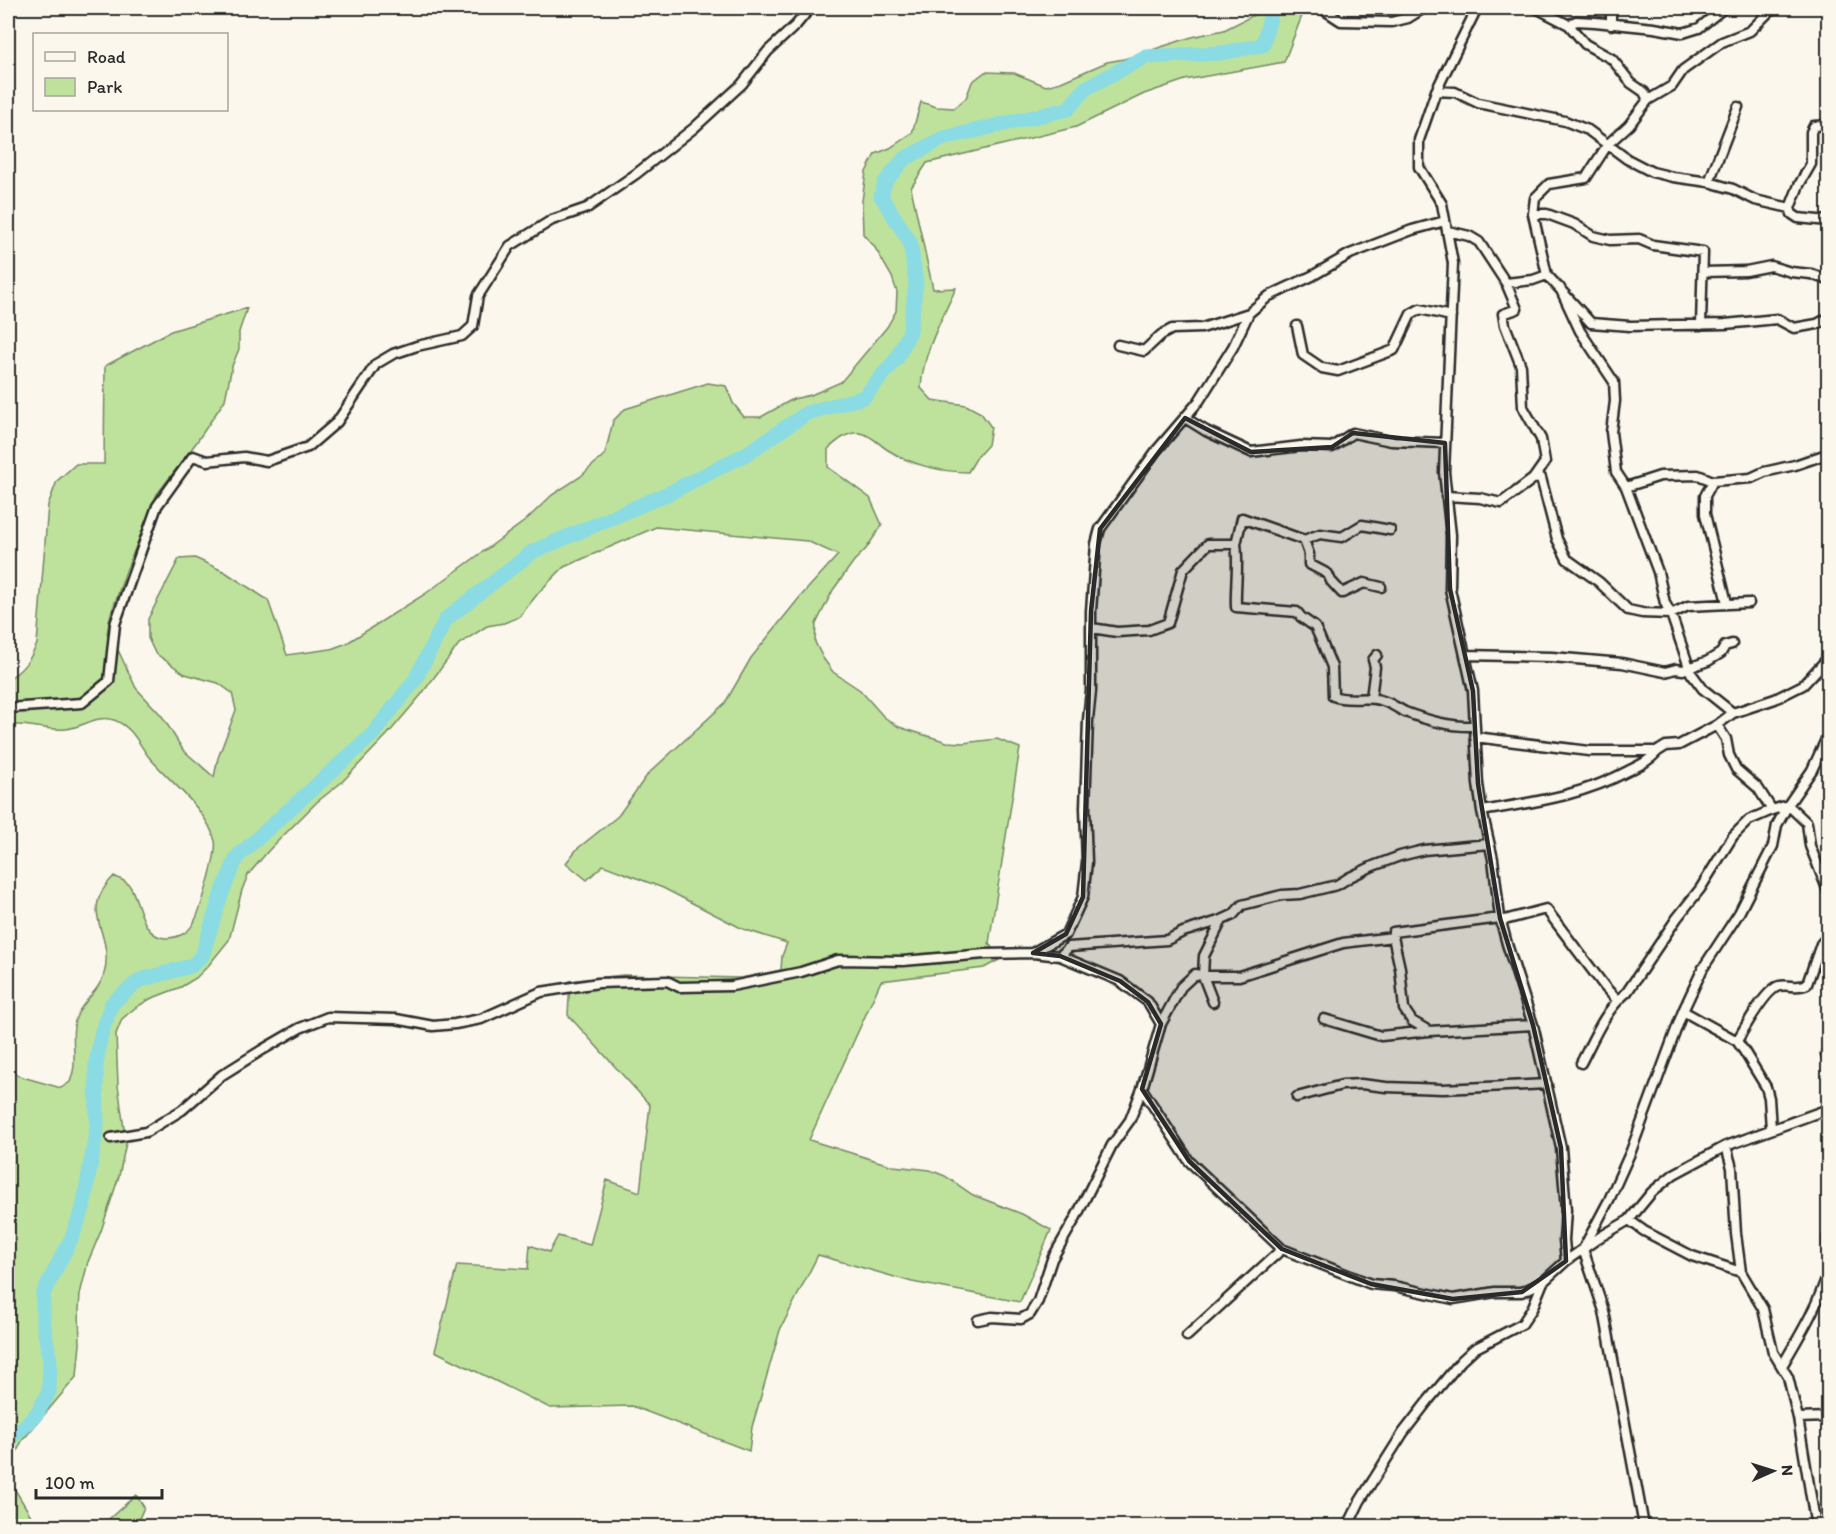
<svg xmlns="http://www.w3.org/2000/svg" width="1836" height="1534" font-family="Itim,sans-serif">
	<rect width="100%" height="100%" fill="#fbf7ec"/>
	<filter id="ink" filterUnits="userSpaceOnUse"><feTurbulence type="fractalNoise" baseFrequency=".0167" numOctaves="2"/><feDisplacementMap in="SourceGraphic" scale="12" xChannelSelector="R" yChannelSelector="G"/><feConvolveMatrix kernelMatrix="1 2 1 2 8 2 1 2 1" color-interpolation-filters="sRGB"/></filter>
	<g filter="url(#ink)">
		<!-- green -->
		<path fill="#bee29c" stroke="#748664" stroke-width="1.5" d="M1260,8H1305L1284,62L1185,80L1144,94L1076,127L927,163L911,188L933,289L956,288C941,321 923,352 921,388L932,400L966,405L981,413L991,427L988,445L977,457L968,472C941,472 911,465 888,450C878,444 872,435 860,433C848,431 836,442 828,449V467L870,498L882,525L866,549L854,561L833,590L816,624L815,642L823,658L833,672L860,690L884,717L899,727L947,742L963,743L997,739L1020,748L989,943L999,960L984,968L881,981L809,1140L893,1166L930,1170L945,1176L973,1195L1022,1214L1051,1230L1020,1302L912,1282L818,1255L780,1330L752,1427L749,1451L632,1406L550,1408L435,1351L457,1265L528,1269L530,1245L549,1252L558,1236L590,1245L607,1180L640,1192L650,1105L568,1015L570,981L623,975L741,978L781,970L782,956L787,943L743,929L663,888L603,865L587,880L566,863L577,849L618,816L648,774L725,703L751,658L800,597L838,555L807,541L656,527L564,567L540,591L519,617L504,623L487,626L459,644L421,695L388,734L342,782L317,802L269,850L248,875L242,890L229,940L208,966L196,978L181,987L150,999L135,1008L122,1019L116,1034L118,1085L126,1143L119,1176L101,1231L88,1262L80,1294L79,1310L80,1344L77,1376L22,1441L8,1471V1069L19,1076L61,1088L70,1082C72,1076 74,1070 74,1064C75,1047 70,1029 78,1013C86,998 102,988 105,970C113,930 77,913 114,876C119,879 126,881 129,885C141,901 140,937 166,938C176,939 188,933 193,924C200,913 218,853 215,841C207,809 169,781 148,756C138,742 131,726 114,720C97,714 84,727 66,729C47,731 27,723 8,725V679C23,670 30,660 37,644L48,505L57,481L76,464H104L105,366L171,331L247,308L239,332V349L232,366L225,400L196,443L157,494L126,571L110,617L107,634L119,652L136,688L162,716L183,750L214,777L218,758L236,710L232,693L218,683L185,674L155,653L148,638V619L179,559L195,558L225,572L268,600L287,655L331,649L347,643L425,594L525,521L552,495L580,477L605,454L613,421L625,409L708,383L726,386L733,403L744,417H761L793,399L811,395L841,382L887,327L896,311L897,292L892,277L874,246L863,234L862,201L866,172L875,154L890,148L912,133L921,102L937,107L954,108L966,98L972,82L985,72L1014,73L1046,86L1061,82L1107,62L1124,59L1192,37L1224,30L1254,15Z
			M8,1478L37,1526H8Z
			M136,1495L144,1507L136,1526H101Z"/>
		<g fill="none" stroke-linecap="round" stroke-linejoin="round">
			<!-- river -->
			<path stroke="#8adbe4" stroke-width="15" d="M8,1440L27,1424L38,1412L49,1392L50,1362L43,1321V1294L72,1237L83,1208L97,1127L96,1065L101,1034L112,1003L140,980L191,966L202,956L220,898L237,857L372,735L415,680L446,619L532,552L669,493L746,454L807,413L864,397L897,358L910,331L916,283L910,242L881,196L885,182L904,159L944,138L1068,109L1086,88L1145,57L1221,53L1263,45L1271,13L1275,8
				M8,1519L13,1526"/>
			<defs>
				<path id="street" d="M1321,8L1341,21L1392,22L1408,18L1424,8
					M1477,8L1436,91L1419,140V167L1442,204L1453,263L1444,472L1451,535L1450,589L1473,691L1478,784L1482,811L1493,859L1500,918L1507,944L1533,1025L1561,1148L1566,1210L1564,1240L1566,1261
					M1536,8L1569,25L1576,21L1595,22L1654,28L1683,33L1699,28L1724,8
					M1611,8V25
					M1569,25L1585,44L1612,59L1631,83L1644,92L1648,100
					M1436,91L1455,92L1478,103L1565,121L1588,130L1627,159L1652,172L1673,177L1709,182L1733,189L1755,200L1790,208L1792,214L1798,218L1828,221
					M1709,182L1738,107
					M1790,208L1799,185L1811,164V132L1814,126L1828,125
					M1533,214H1547L1574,224L1593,236L1610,240L1639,239L1653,245L1703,252L1701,325
					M1703,272L1746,271L1771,266L1791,272L1811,274L1828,280
					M1547,275L1591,323L1630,326L1725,324L1777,319L1794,328L1817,324L1828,318
					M1506,283L1533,280L1547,275L1533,214L1535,198L1549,184L1586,178L1608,144L1629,125L1648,100L1672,86L1683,70L1722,42L1750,31L1773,8
					M1560,288L1580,331L1614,382L1615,401L1611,432L1616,472L1626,487L1658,572L1665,603L1671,614L1691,673L1703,689L1733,713
					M1297,326L1303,355L1322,368L1338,371L1394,350L1411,314L1420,309L1451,316
					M1118,345L1144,351L1161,335L1172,329L1202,328L1249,313
					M1185,418L1206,431L1251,452L1301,446L1332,447L1353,433L1391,441L1445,443
					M1533,479L1541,478L1557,539L1567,559L1599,582L1628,610L1642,613L1671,614L1688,606L1749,603
					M1713,481L1705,496V514L1727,603
					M1626,487L1660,476L1698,475L1713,481L1751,478L1764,472L1795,465L1824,455H1828
					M1446,496L1480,498L1501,503L1533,479L1545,462L1541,439L1523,407L1521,366L1505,325L1503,314L1517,309L1506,283L1479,242L1469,236L1448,231
					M1304,540L1309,554V564L1328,574L1331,581L1342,593L1364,583L1381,587
					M1236,544C1239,565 1235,586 1236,607L1297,612L1301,617L1315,627L1320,638L1332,667L1333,696C1348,702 1364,696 1380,700C1389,702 1397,708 1405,712C1426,720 1453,727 1474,726
					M1092,628L1117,632L1149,630L1168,623L1183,570L1208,544H1236L1242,518L1304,540L1320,534L1342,537L1362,525L1390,530
					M1466,655L1552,657L1622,663L1665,672L1676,669L1683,670L1708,661L1721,653L1725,646L1732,644
					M1371,698L1375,667L1373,660L1377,655
					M8,708L82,703L109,681L115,624L157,506L193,456L207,461L244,457L267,461L308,447L337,422L376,364L393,354L417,346L462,336L473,326L478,296L510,246L552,220L587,208L636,174L694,128L742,84L768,51L796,25L810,8
					M1717,725L1726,739L1729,755L1736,769L1758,788L1772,810L1788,805L1807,823L1810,846L1828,891
					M1475,737L1589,751H1658L1666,746L1679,745L1717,725L1733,713L1775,699L1803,685L1828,658
					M1482,811C1533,802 1582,796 1628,771C1640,765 1649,761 1658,751
					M1501,921L1546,909L1605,987L1617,1000
					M1393,937L1400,968L1404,1009L1412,1021L1429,1031L1533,1025
					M1034,952L1066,934L1083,897L1087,862L1085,808L1088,720L1091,691V611L1096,544L1100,529L1156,451L1199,401L1233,347L1249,313L1269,296L1312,276L1350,254L1412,230L1445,221
					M1060,956L1069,947L1167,940L1183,932L1222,920
					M1213,1002L1203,976H1239L1343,943L1393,937V932L1500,918
					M1683,1011L1737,1041L1744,1051L1766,1087L1769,1098L1771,1129
					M1324,1019L1381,1036L1429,1031
					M1737,1041C1744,1029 1766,989 1779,986C1789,984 1798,989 1807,984L1821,944L1828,936
					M1828,1047L1826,1054L1828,1060
					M1581,1063C1594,1038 1605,1010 1627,992L1677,918L1700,889L1733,836L1749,820L1772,810
					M1142,1089L1189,1161L1282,1249L1371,1284L1394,1286L1453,1299L1495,1292H1522L1543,1282
					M1297,1097L1342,1085L1361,1084L1386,1087L1443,1089L1547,1084
					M111,1138L146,1132L182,1110L222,1075L262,1050L300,1028L328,1017L396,1019L433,1026L455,1024L481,1019L541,992L598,983L667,981L679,987L732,986L801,972L838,960L903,961L985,954L1033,953L1060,956L1120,981L1148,1002L1161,1024
					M1726,1146L1732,1168L1736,1234L1741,1272L1763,1309L1773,1352L1788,1377L1798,1418L1815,1521L1819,1526
					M1629,1220L1644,1231L1692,1256L1741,1272
					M1828,1237V1258
					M978,1320L992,1317L1021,1319L1030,1314L1038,1301L1052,1259L1075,1219L1112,1145L1130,1120L1142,1089L1161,1024L1181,987L1195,974L1203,976L1204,956L1222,920L1233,915L1242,905L1282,895L1300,894L1337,885L1350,877L1373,866L1400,856L1424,850L1489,844
					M1187,1336L1282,1249
					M1782,1366C1800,1335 1818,1306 1828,1272
					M1798,1418L1828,1417
					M1348,1526L1360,1501L1403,1433L1427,1402L1461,1361L1474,1349L1522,1324L1532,1309L1543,1282L1566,1261L1600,1237L1629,1220L1652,1192L1674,1174L1726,1146L1828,1109
					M1644,1526L1604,1311L1583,1249L1609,1200L1631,1151L1683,1011L1703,968L1739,913L1773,846L1777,825L1788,805L1812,770L1828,735"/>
			</defs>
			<!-- street casing -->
			<use href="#street" stroke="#2b2b2b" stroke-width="13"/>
			<!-- street -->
			<use href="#street" stroke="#fbf7ec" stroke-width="8"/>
		</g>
	</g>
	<!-- marked area -->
	<path fill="#2b2b2b" fill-opacity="0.2" stroke="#2b2b2b" stroke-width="4.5" stroke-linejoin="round" d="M1185,418L1251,452L1332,447L1353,433L1445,443L1450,589L1473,691L1478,784L1500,918L1533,1025L1561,1148L1566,1261L1522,1292L1453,1299L1371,1284L1282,1249L1189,1161L1142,1089L1161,1024L1148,1002L1120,981L1060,956L1033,953L1066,934L1083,897L1091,611L1100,529Z"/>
	<!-- margin -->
	<rect width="1836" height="1534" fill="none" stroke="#fbf7ec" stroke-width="30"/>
	<rect x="15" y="15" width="1806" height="1504" fill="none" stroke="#2b2b2b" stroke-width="2" filter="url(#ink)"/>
	<!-- legend -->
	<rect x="33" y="33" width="195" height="78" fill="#fbf7ec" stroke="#a8a59f" stroke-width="1.5"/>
	<rect x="45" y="52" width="30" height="9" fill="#fbf7ec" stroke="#a8a59f" stroke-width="1.5"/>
	<text x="87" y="63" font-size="18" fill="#2b2b2b">Road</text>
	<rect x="45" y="78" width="30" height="18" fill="#bee29c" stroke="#a8a59f" stroke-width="1.5"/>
	<text x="87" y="93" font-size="18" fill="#2b2b2b">Park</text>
	<!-- north arrow -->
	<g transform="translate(1773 1471) rotate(87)" stroke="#fbf7ec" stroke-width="4.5" paint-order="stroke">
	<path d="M0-4.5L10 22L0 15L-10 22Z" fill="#2b2b2b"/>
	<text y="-9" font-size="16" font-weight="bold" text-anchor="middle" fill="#2b2b2b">N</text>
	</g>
	<!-- scale -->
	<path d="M36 1489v9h126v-9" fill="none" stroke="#2b2b2b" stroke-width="3"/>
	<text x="45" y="1489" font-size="18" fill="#2b2b2b" stroke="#fbf7ec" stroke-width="4.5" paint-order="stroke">100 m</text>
</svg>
